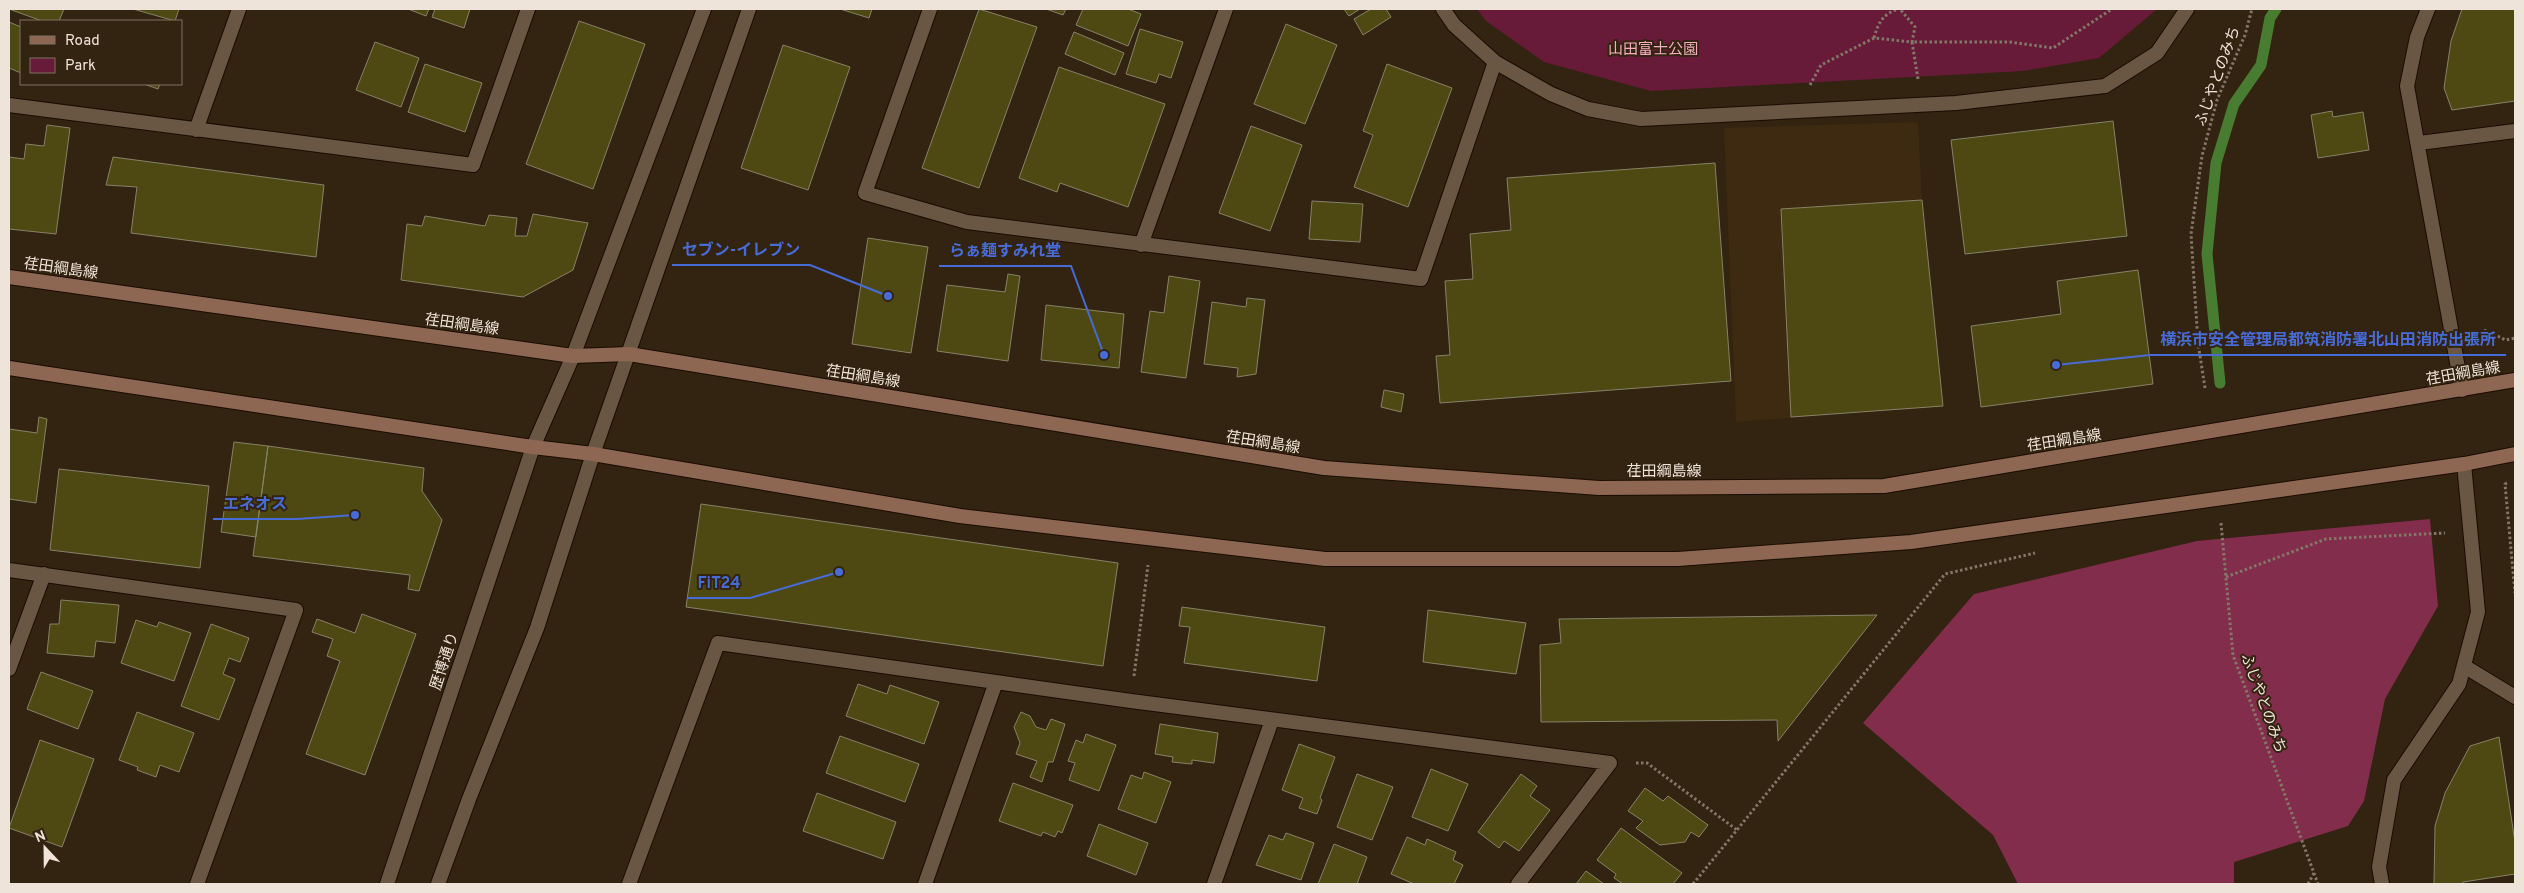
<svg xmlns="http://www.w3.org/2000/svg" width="2524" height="893" font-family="Overpass,'Noto Sans JP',sans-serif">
	<rect width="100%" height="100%" fill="#332311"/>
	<!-- built -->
	<path fill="#3e2a11" d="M1918,122L1922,200L1943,406L1736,422L1724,128Z"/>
	<!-- green -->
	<path fill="#681b38" d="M1477,9H2157L2099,58L2023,71L1651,91L1544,62L1486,21Z"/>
	<!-- forest -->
	<path fill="#822d4b" d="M2430,519L2438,606L2385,699L2364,801L2348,826L2234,862V884H2018L1993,835L1863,723L1974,594L2197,541Z"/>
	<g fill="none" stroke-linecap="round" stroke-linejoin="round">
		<!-- stream -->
		<path stroke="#487c30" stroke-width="11" d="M2220,383L2207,254L2216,163L2234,104L2261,65L2270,18L2276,9"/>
	</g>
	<!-- building -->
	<path fill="#4e4812" stroke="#858368" d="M9,9H64L59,21H42Z
		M133,9H179L175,21Z
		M408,9H429L426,16Z
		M435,9H470L464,28L432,17Z
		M840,9H872L869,18Z
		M979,9L1037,27L979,188L922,168Z
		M1046,9H1066L1063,15Z
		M1083,9H1128L1141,14L1128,46L1076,25Z
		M1344,9H1360L1349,16Z
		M1371,9H1386L1391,17L1363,35L1354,19Z
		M2462,9H2515V101L2452,110L2444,88L2451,41Z
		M579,21L645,44L593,189L526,164Z
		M9,22L21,27V73L9,68Z
		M1286,24L1337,45L1305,124L1254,104Z
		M1140,29L1183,42L1171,78L1159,74L1156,83L1126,74Z
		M1074,32L1124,53L1115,75L1065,54Z
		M375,42L419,58L401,107L356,90Z
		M783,45L850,67L808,190L741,168Z
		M425,64L482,83L465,132L408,112Z
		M1387,64L1452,88L1408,207L1354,187L1373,135L1363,131Z
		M1059,67L1165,104L1128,207L1060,183L1057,192L1019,178Z
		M144,84H160L158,89Z
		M2332,111L2333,117L2363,112L2369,150L2318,158L2311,115Z
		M2113,121L2127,236L1965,254L1951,140Z
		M47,125L70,128L56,234L9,229V157L24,159L26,144L44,146Z
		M1251,126L1302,145L1270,231L1219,213Z
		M113,157L324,185L316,257L131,233L137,187L106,185Z
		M1715,163L1731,381L1440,403L1436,356L1450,355L1445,281L1473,279L1470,234L1511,230L1507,178Z
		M1922,200L1943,406L1791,417L1781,209Z
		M1312,201L1363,204L1360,242L1309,239Z
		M533,214L588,223L573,270L523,297L401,280L407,224L422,226L425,216L485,226L489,215L517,218L515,236H527Z
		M868,238L928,247L911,353L852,344Z
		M2138,270L2153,384L1981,407L1971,326L2061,314L2057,281Z
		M1008,274L1020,276L1008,361L937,351L947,285L1005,292Z
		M1169,276L1200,281L1186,378L1141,372L1150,311L1164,313Z
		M1247,298L1265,300L1256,374L1237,377L1238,368L1204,364L1212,302L1246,307Z
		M1046,305L1124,314L1119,368L1041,360Z
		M1384,390L1404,394L1401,412L1381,407Z
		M39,417L47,419L36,503L9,499V429L37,433Z
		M234,442L268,446L256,537L221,532Z
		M268,446L424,468L422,491L442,520L419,591L408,589L410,575L253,556Z
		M59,469L209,486L200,568L50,550Z
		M701,504L1118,563L1103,666L686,607Z
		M61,600L119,605L115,643L96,641L94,657L47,653L50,624H59Z
		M1182,607L1325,627L1317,681L1184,663L1190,627L1179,626Z
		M1428,610L1526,623L1516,674L1423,662Z
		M362,614L416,634L365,775L306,754L340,661L327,656L333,639L312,632L317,619L355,633Z
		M1877,615L1778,741L1777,720L1541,722L1540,645L1561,643L1559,619Z
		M136,620L157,627L159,622L191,633L174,681L121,663Z
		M211,624L249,638L240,662L229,658L223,674L235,679L219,720L181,706Z
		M41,672L93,691L78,729L27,709Z
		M858,684L887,694L890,685L939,702L924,744L846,716Z
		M137,712L194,733L179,772L160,765L156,777L137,770L138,767L119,760Z
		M1021,712L1030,716L1036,727L1046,730L1051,719L1065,724L1053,762H1048L1042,782L1030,777L1037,761L1016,754L1020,743L1014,727Z
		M1160,724L1218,733L1214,763L1192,760V764L1172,762L1173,757L1155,754Z
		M1086,734L1116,745L1099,791L1069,780L1075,763L1068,761L1076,740L1083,743Z
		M840,736L919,764L905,802L826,773Z
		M2499,737L2515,842V874L2463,882V884H2434L2435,826L2445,793L2470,746Z
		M40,740L94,759L62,847L9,828Z
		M1299,744L1335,757L1320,798L1322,800L1317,814L1299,808L1303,798L1282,790Z
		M1431,769L1468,784L1448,831L1412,817Z
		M1144,772L1171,782L1156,823L1118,809L1131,775L1142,779Z
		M1357,774L1393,787L1372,840L1337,827Z
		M1521,774L1537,786L1530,796L1550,810L1519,851L1504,841L1499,848L1478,832Z
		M1013,783L1073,805L1062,833L1058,831L1055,837L1043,832L1041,836L999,821Z
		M1645,788L1663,801L1668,796L1708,825L1699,837L1691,832L1685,842L1660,845L1636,828L1643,821L1628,811Z
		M817,793L896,822L883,859L803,831Z
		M1099,824L1148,843L1136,875L1087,856Z
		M1621,828L1682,873L1673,884H1623L1614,878L1616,874L1597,860Z
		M1286,833L1314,843L1301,880L1256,865L1269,835L1283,840Z
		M1407,837L1425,845L1427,839L1456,852L1453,860L1463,865L1454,884H1414L1391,874Z
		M1334,844L1367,857L1357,884H1318Z
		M1586,871L1604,884H1576Z"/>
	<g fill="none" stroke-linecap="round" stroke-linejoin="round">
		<defs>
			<path id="minor" d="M930,9L865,193L967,222L1421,279L1495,62
				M1443,9L1454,25L1495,62L1551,94L1588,109L1641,119L1956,103L2105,86L2157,53L2187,9
				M2428,9L2417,37L2407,86L2462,390
				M9,105L473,165L528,9
				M196,130L239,9
				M2419,143L2515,131
				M1141,245L1226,9
				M9,570L296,610L197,884
				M2464,666L2515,697
				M9,669L44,574
				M629,884L718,643L1131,701L1610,763L1518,884
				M925,884L996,682
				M1214,884L1272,720
				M2382,884L2379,867L2394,780L2459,684L2478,612L2464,464"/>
			<path id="tertiary" d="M387,884L533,447L573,356L704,9
				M438,884L469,799L537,628L593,454L749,9"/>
			<path id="secondary" d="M9,277L573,356L629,354L1324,468L1599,488L1884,486L2515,380
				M9,368L533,447L593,454L960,516L1325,559H1678L1911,542L2464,464L2515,454"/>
		</defs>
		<!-- minor casing -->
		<use href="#minor" stroke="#1a0c00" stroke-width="16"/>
		<!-- tertiary casing -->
		<use href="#tertiary" stroke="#1a0c00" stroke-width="16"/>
		<!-- secondary casing -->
		<use href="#secondary" stroke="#1a0c00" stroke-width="16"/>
		<!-- path -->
		<path stroke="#847768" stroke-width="3" stroke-dasharray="2.5 2.5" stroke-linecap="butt" d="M1874,38C1878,23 1883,14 1898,9
			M1918,79L1912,42H2010L2053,48L2112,9
			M1810,85L1821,65L1874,38L1912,42L1915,27L1900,9
			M2484,330L2506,340L2515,338
			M2205,388L2198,343L2191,234L2202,156L2217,100L2245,35L2252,9
			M2507,483L2505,484L2515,593
			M2221,523L2233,655L2318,884
			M2226,577L2326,539L2445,533
			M1134,676L1148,565
			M1636,763H1647L1737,830
			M1693,884L1945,574L2035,553
			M2308,884L2314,873"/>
		<!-- minor -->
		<use href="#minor" stroke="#695743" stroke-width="14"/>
		<!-- tertiary -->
		<use href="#tertiary" stroke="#695743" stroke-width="14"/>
		<!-- secondary -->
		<use href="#secondary" stroke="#8e6752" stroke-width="14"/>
	</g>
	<g text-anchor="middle" stroke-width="4" stroke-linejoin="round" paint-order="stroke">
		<!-- park labels -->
		<g font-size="15" fill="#f6acc0" stroke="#332311">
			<text x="1653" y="54">山田富士公園</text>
		</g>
		<!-- street labels -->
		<g font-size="15" fill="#efe4d9" stroke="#332311">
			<text transform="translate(2217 76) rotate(-70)" y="5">ふじやとのみち</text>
			<text transform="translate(61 268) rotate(8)" y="5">荏田綱島線</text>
			<text transform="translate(462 324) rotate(8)" y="5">荏田綱島線</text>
			<text transform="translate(2463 373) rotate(-10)" y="5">荏田綱島線</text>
			<text transform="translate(863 376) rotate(9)" y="5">荏田綱島線</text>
			<text transform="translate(2064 440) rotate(-9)" y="5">荏田綱島線</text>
			<text transform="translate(1263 442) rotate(9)" y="5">荏田綱島線</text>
			<text x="1664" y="476">荏田綱島線</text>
			<text transform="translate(444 661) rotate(-72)" y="5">歴博通り</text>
			<text transform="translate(2264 703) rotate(70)" y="5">ふじやとのみち</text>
		</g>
	</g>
	<!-- callouts -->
	<path fill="none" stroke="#476cd8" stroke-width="2" d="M888 296L810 265H672M1104 355L1071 266H939M2056 365L2150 355H2506M355 515L297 519H213M839 572L750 598H687"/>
	<g fill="#476cd8" stroke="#332311" stroke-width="2">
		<circle cx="888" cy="296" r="5"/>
		<circle cx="1104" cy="355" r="5"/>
		<circle cx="2056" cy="365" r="5"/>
		<circle cx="355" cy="515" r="5"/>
		<circle cx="839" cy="572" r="5"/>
	</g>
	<g font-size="16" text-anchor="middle" font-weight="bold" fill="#476cd8" stroke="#332311" stroke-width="4" stroke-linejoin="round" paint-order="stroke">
		<text x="741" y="255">セブン-イレブン</text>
		<text x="1005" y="256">らぁ麺すみれ堂</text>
		<text x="2328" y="345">横浜市安全管理局都筑消防署北山田消防出張所</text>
		<text x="255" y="509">エネオス</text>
		<text x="719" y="588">FiT24</text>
	</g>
	<!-- border -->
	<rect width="2524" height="893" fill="none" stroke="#efe4d9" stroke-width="20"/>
	<!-- legend -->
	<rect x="20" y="20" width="162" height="65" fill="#332311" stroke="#7e7061"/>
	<rect x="30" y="36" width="25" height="8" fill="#8e6752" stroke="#7e7061"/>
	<text x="65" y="45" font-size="15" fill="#efe4d9">Road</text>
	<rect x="30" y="58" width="25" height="15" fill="#681b38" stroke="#7e7061"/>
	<text x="65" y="70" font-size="15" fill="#efe4d9">Park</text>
	<!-- north arrow -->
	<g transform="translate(45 848) rotate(338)" stroke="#332311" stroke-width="4" paint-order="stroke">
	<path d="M0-4L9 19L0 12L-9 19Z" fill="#efe4d9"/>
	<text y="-8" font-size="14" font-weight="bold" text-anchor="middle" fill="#efe4d9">N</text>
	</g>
</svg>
